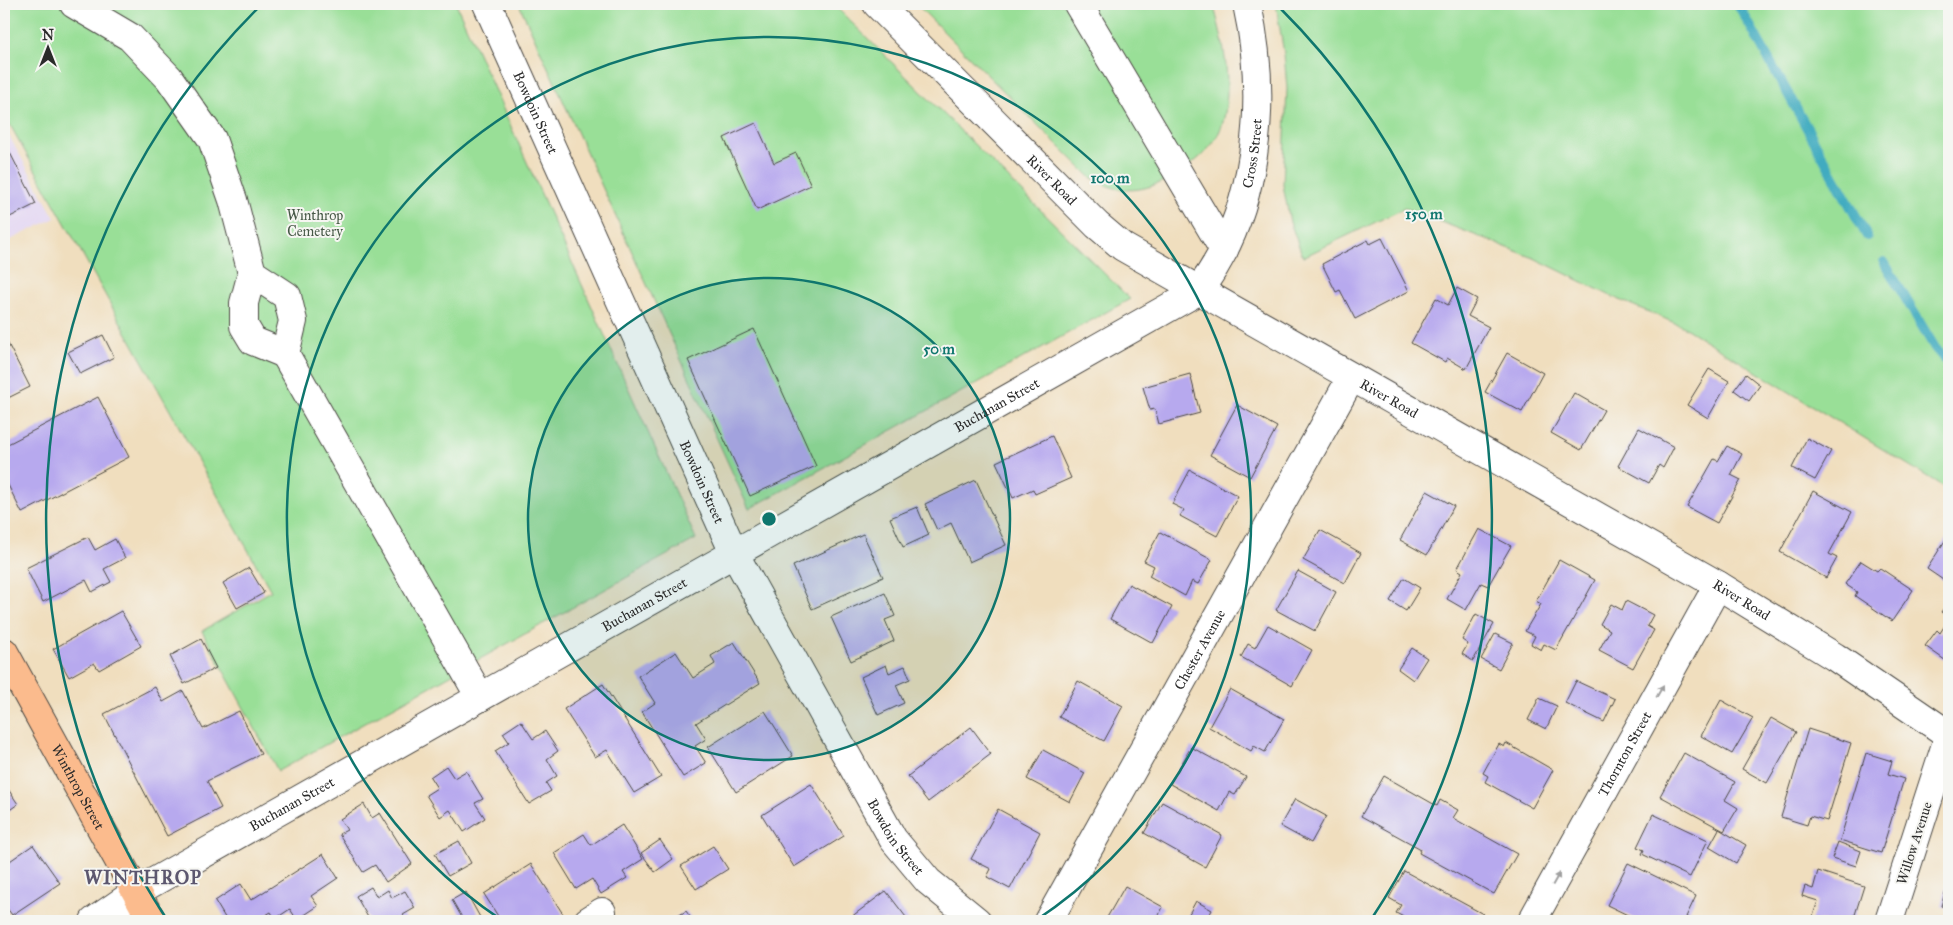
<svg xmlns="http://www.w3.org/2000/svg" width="1953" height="925" font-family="'IM FELL Great Primer',serif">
	<rect width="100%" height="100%" fill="#f6f6f2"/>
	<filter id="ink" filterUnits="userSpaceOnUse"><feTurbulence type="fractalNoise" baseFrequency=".02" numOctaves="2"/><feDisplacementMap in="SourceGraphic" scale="10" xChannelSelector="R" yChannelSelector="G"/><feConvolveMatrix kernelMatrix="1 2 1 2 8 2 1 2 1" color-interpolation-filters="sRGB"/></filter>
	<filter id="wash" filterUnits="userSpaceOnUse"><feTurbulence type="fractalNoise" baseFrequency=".0096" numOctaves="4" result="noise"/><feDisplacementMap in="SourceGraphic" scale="20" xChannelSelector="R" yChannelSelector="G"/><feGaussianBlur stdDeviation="1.12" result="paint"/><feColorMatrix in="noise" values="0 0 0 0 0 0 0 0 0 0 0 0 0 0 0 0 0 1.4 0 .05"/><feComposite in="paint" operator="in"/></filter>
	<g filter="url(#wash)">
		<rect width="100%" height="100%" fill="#f0debe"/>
		<!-- built -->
		<path fill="#e2d4f3" d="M4,127L55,218L4,243Z"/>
		<!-- green -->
		<path fill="#99df97" stroke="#628561" d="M4,4H456L696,539L278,771L202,631L271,591L4,114Z
			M519,4H833L1130,299L749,509Z
			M916,4H1213C1223,37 1231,78 1225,113C1221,138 1206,154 1187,167C1154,190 1124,200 1089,176Z
			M1276,4H1949V490L1682,326L1613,297L1534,258L1405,208L1303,257L1290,222L1283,185L1287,88L1284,54Z"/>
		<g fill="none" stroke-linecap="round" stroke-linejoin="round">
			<!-- stream -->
			<path stroke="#40abc0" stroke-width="10" d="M1738,4L1867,236
				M1884,262L1935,348L1949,364"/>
		</g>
		<g id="blocks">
			<!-- building -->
			<path fill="#b7a9ee" d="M756,123L774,163L796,153L811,185L757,210L724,138Z
				M4,141L36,204L4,220Z
				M1382,238L1409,291L1355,319L1340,290L1336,292L1322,264L1368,240L1370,244Z
				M1457,288L1477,299L1468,316L1489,327L1466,369L1447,358L1445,362L1411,343L1436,298L1448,305Z
				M754,329L816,466L750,496L688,360Z
				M103,335L114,357L80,374L68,352Z
				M4,336L30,387L4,400Z
				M1507,353L1543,373L1522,412L1485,392Z
				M1709,369L1729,381L1708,418L1687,405Z
				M1190,374L1200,413L1159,424L1155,409L1150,410L1143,387Z
				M1746,374L1760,385L1749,401L1734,390Z
				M1574,393L1604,410L1581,450L1551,433Z
				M98,397L129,457L22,513L4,477V446Z
				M1237,405L1277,427L1250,477L1210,455Z
				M1639,428L1674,447L1663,468L1659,465L1649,483L1618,466Z
				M1052,436L1071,478L1035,494L1033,489L1013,498L996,462Z
				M1807,438L1831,451L1815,480L1792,468Z
				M1727,446L1742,454L1731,475L1741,480L1717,523L1687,507L1714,459L1718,461Z
				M1190,470L1238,496L1217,536L1180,516L1184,510L1172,504Z
				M976,480L1006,545L969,562L951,523L937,530L925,504Z
				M1427,491L1454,506L1427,555L1400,540Z
				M1813,491L1852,512L1829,554L1837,558L1826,578L1780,552Z
				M917,507L929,535L903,547L890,518Z
				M1479,529L1511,546L1488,586L1481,583L1466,610L1447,599L1462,572L1457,569Z
				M1320,530L1361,553L1345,583L1303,560Z
				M1160,532L1212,560L1198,584L1192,581L1185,596L1149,576L1154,566L1144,561Z
				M863,534L883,577L812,609L793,566Z
				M88,537L95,550L115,539L125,558L104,569L111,582L92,592L86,580L43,602L26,568Z
				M1946,539L1949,541V584L1927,569Z
				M1559,560L1595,580L1556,650L1544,644L1541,650L1531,644L1535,636L1525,631L1541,604L1536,601Z
				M1861,561L1877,571L1880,568L1913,590L1892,621L1855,596L1857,592L1845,584Z
				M249,568L264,593L237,608L223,583Z
				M1298,571L1336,592L1315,631L1276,610Z
				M1404,578L1420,588L1406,611L1390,601Z
				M1129,584L1172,607L1153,643L1110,619Z
				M885,593L895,616L885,620L894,641L851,661L831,617Z
				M1626,601L1653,615L1647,626L1654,630L1633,668L1599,650L1610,630L1600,624L1611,604L1622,610Z
				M1949,601V618L1941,612Z
				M121,611L141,646L99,670L94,663L69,677L53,649Z
				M1476,614L1494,624L1473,661L1462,654L1468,644L1462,640Z
				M1949,619V663L1925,646L1937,630L1940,633Z
				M1268,625L1312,650L1292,686L1241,657L1248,644L1255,648Z
				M1495,634L1513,643L1499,669L1481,659Z
				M201,639L216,668L184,684L170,656Z
				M734,642L760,683L696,723L706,739L695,746L706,763L683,777L642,712L655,703L638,676L676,652L693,678L715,664L711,656Z
				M1412,648L1427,658L1413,680L1398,669Z
				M886,665L889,673L905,666L910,679L896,685L904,703L878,715L861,677Z
				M1078,681L1123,706L1104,741L1059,717Z
				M1576,681L1615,699L1604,722L1565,703Z
				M603,684L661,777L634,793L607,750L595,757L564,709Z
				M155,687L163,702L183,691L203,729L239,711L261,754L207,781L221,808L167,836L104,714Z
				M1230,689L1284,719L1265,752L1254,746L1251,751L1209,727Z
				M1539,698L1557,706L1546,729L1528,720Z
				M1721,700L1753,718L1732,754L1701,736Z
				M765,711L793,756L736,792L708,747Z
				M1771,718L1796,732L1767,783L1742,769Z
				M521,721L533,739L545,731L558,751L547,759L557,776L546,783L551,791L529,804L495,751L509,742L503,733Z
				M971,727L991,754L928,802L908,776Z
				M1808,729L1851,743L1827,821L1810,816L1807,825L1781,817Z
				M1506,743L1553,770L1532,808L1485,782L1488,776L1483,773L1499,744L1504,747Z
				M1191,747L1246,777L1235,795L1229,792L1219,811L1170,784Z
				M1043,750L1085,773L1070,802L1027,779Z
				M1684,753L1735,782L1725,800L1738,808L1724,831L1660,796Z
				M1866,753L1892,761L1888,774L1904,779L1881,853L1840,840Z
				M446,766L454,778L466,771L483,799L475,803L485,818L464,832L450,810L440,817L426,795L437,788L430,777Z
				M1384,776L1437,806L1440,800L1458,810L1453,818L1517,854L1494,894L1419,853L1421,849L1361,816Z
				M4,783L18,804L4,814Z
				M811,784L844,836L794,867L762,815Z
				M1295,799L1326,816L1311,843L1280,826Z
				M1162,802L1222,835L1205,867L1144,833Z
				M364,804L372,818L380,813L412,864L386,882L375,865L363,872L339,834L347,830L340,819Z
				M998,809L1040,832L1010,889L987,877L991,869L971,859Z
				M1653,814L1708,840L1690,877L1642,854L1644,850L1637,847Z
				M622,825L643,859L623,872L627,878L601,894L592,879L576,889L554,853L584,834L591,845Z
				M1719,829L1746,845L1736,863L1709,847Z
				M660,840L673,859L655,872L641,853Z
				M459,841L471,863L448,876L435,854Z
				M1838,842L1861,851L1856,866L1832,858Z
				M33,845L60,883L12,915L6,907L4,909V865Z
				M713,846L728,869L696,889L681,866Z
				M323,854L338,878L311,896L318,906L297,920L290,909L275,919L271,912L256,921H227L215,901L241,884L251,900Z
				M1628,863L1696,896L1686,917L1694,921H1640L1607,905Z
				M531,864L563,914L552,921H501L484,894Z
				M1404,871L1483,914L1479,921H1411L1396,913L1401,905L1389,898Z
				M1818,871L1864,886L1853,921H1811L1818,901L1802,896L1805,886L1813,889Z
				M1949,880V908L1941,906Z
				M1125,886L1163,907L1156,921H1105Z
				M371,887L377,897L388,890L392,898L405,891L415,908L403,915L405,920L403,921H370L356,896Z
				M886,891L909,921H854L851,917Z
				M466,892L481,919L476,921H464L452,900Z
				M1196,901L1212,910L1206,921H1185Z
				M686,911L693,921H670Z"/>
		</g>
	</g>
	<g filter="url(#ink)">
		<use href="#blocks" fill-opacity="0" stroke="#494641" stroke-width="1"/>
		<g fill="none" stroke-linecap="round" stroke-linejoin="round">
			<defs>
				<g id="minor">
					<path d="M74,4L130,37L169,78L212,139L233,200L252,273L244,303V326L253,341L285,354L293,321L287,296L252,273"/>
					<path id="s1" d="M487,4L734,553L893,839L928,881L977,921"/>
					<path id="s2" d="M877,4L1097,225L1123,247L1718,585L1835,657L1949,735L1889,921"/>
					<path d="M1078,4L1224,250"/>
					<path d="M285,354L480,697"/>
					<path id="s3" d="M94,921L136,892L1198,291C1259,212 1268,99 1247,4"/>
					<path d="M588,921L602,912"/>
					<path id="s4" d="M1048,921L1351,378"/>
					<path id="s5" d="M1532,921L1718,585"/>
				</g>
				<g id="major">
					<path id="s6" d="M4,652L152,921"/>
				</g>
			</defs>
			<!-- minor casing -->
			<use href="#minor" stroke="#494641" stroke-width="30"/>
			<!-- major casing -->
			<use href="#major" stroke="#494641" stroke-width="30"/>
			<!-- minor -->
			<use href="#minor" stroke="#fff" stroke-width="28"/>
			<!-- major -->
			<use href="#major" stroke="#fbbb8d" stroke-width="28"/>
		</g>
		<!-- one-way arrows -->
		<defs><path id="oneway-solid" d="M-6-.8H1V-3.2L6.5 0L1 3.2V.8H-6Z" transform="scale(1.25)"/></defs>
		<g fill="#a0a0a0">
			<use href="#oneway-solid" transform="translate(1660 691) rotate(-61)"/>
			<use href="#oneway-solid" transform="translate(1556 879) rotate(-61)"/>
		</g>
	</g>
	<!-- distance rings -->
	<circle cx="769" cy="519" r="241" fill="#0f766e" fill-opacity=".12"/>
	<g fill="none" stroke="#0f766e" stroke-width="2.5">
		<circle cx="769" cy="519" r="241"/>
		<path d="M503 921A482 482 0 1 1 1035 921"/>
		<path d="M166 918A723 723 0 0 1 258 8M1280 8A723 723 0 0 1 1372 918"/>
	</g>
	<g text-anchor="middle" stroke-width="4" stroke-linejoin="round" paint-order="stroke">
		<!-- street labels -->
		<g font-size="14" fill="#2b2b2b" stroke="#f6f6f2">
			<text dy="5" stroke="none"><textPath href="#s1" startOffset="119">Bowdoin Street</textPath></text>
			<text dy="5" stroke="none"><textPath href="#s3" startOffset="1421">Cross Street</textPath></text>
			<text dy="5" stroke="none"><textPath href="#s2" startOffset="248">River Road</textPath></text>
			<text dy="5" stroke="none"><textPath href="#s2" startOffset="652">River Road</textPath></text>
			<text dy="5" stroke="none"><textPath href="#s3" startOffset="1040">Buchanan Street</textPath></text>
			<text dy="5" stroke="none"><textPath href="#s1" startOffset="524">Bowdoin Street</textPath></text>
			<text dy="5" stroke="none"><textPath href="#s2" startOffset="1058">River Road</textPath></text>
			<text dy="5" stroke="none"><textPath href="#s3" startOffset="635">Buchanan Street</textPath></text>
			<text dy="5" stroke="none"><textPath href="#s4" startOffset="311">Chester Avenue</textPath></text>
			<text dy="5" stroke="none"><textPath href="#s5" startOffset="191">Thornton Street</textPath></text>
			<text dy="5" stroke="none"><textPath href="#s6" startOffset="154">Winthrop Street</textPath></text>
			<text dy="5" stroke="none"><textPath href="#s3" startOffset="230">Buchanan Street</textPath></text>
			<text dy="5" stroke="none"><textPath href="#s1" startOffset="929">Bowdoin Street</textPath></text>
			<text transform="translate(1914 843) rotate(-72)" y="5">Willow Avenue</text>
		</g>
		<!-- park labels -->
		<g font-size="14" fill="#465846" stroke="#f6f6f2">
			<text x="315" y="220">Winthrop<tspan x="315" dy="16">Cemetery</tspan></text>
		</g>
		<!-- district labels -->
		<g font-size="19" font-weight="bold" letter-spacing="1" fill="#5c576f" stroke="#f6f6f2">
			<text x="143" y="884">WINTHROP</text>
		</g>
	</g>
	<circle cx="769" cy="519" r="8" fill="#0f766e" stroke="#f6f6f2" stroke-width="2.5"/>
	<g font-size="15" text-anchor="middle" font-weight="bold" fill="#0f766e" stroke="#f6f6f2" stroke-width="4" stroke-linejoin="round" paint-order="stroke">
		<text x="1110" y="183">100 m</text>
		<text x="1424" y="219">150 m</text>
		<text x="939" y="354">50 m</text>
	</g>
	<!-- margin -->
	<rect width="1953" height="925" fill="none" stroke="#f6f6f2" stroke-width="20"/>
	<!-- north arrow -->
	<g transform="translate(48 48)" stroke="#f6f6f2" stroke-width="4" paint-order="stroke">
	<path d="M0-4L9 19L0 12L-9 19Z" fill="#2b2b2b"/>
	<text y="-8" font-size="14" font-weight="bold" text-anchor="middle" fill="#2b2b2b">N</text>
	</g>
</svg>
